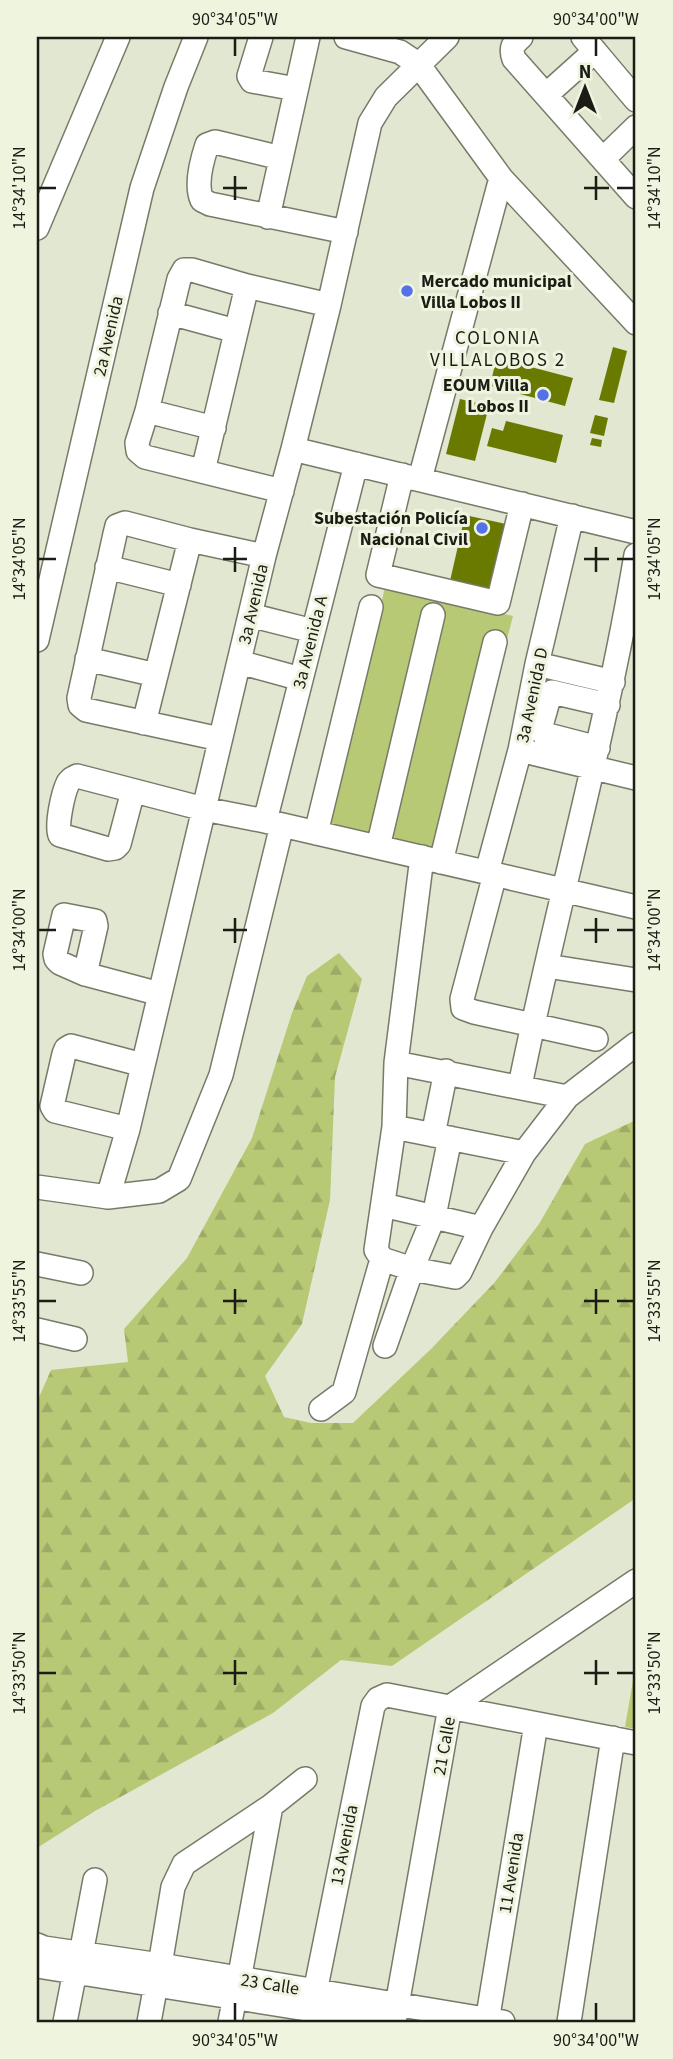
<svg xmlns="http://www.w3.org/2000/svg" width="673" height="2059" font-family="'Source Sans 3',sans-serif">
	<defs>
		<pattern id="forest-firs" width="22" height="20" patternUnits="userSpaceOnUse" patternTransform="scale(1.75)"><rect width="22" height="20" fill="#b7c975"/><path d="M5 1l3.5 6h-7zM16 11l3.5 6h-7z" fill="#9dac64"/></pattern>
	</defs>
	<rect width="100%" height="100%" fill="#e1e7d1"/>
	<!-- forest -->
	<path fill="url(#forest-firs)" d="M339,953L362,979L335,1077L330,1200L302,1324L265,1376L284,1417L311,1423H353L432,1348L495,1282L539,1224L585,1144L636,1120V1498L392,1666L341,1660L273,1713L95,1811L37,1848V1402L51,1370L128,1362L124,1329L187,1258L252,1138L292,1013L307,976Z"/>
	<!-- garden -->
	<path fill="#b7c975" d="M385,587L513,616L451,855L329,828Z
		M636,1663V1729L625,1727Z"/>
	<!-- building -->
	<path fill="#6a7a01" d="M613,347L627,351L614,403L599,400Z
		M496,360L507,363L508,361L573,378L565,406L490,386Z
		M460,399L489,406L475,461L446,454Z
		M595,415L608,418L604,436L590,433Z
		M506,421L563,435L556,463L487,446L492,428L503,431Z
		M592,438L602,440L601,447L590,445Z
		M465,515L506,524L490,590L450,581Z"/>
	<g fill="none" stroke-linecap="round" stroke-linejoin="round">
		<defs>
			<path id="minor" d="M261,37L249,76L252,81L296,89
				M346,37L400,52L418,64L501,178L636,323
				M521,37C513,44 510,48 514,59L636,197
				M583,37L636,100
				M546,95L595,51
				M281,158L215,142L207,145C202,160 195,185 202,200L210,204L346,232
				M603,159L636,127
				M268,217L308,37
				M37,228L118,37
				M170,313L236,331
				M147,411L214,428
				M293,449L636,532
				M203,471L247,286
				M402,475L378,575L498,603L522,504
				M420,479L501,178
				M282,491L145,457L138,451L137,443L147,411L179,279L184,270H192L247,286L329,305
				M107,567L179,585
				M250,615L313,631
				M37,640L142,188L176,87L196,37
				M87,659L156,675
				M239,662L301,679
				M537,664L613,682
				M144,723L190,540
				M220,739L86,710L80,705L79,698L115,534L117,526L125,523L190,540L264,556
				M598,748L544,734L541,726L550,694L552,692L608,705
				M520,750L636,778
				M133,791L119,844L115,848L108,849L60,835C56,825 63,793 68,783C71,778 72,779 77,776L204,809L265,821L636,907
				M265,821L356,464
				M316,833L371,607
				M378,847L433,615
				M441,862L495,642
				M487,872L520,750L537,664L572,516
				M495,874L462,999L463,1008L474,1012L596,1039
				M547,966L636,980
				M85,974L96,926L95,921L64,915L55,954L56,959L60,963L85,974L160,994
				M396,1063L567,1097
				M520,1086C556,908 606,734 636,555
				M394,1127L524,1153
				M128,1129L55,1111L52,1106L64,1054L66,1049L71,1046L143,1065
				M433,1135L446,1071
				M37,1187L108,1197L159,1191L179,1179L221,1075L282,825
				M108,1197L128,1129L160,994L264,556L293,449L329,305L370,123L386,97L447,37
				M383,1205L481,1228
				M382,1259L412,1269L455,1277L460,1272L481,1228L524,1153L567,1097L636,1044
				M37,1264L81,1273
				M37,1330L75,1339
				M385,1346L412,1269L434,1216L450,1138
				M321,1409L344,1392L382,1259L376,1250L394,1127L396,1063L422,857
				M37,1945L44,1948L160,1965L503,2022
				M81,1954L95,1880
				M160,1965L173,1887L184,1864L271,1806L305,1779
				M37,1966L388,2022
				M239,1980L271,1806
				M315,1992L373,1706L378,1699L387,1695L636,1743
				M65,2022L75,1971
				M149,2022L156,1984
				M230,2022L235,1996
				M394,2022L450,1707L636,1581
				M487,2022L536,1724
				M569,2022L613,1738"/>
		</defs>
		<!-- minor casing -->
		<use href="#minor" stroke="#767b68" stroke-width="26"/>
		<!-- minor -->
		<use href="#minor" stroke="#fff" stroke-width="23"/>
	</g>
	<!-- ticks -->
	<path fill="none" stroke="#1b1d15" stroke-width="2.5" d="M235,38V56M596,38V56M235,176V200M596,176V200M38,188H56M223,188H247M584,188H609M617,188H634M235,547V572M596,547V572M38,559H56M223,559H247M584,559H609M617,559H634M235,918V943M596,918V943M38,930H56M223,930H247M584,930H609M617,930H634M235,1289V1314M596,1289V1314M38,1301H56M223,1301H247M584,1301H609M617,1301H634M235,1660V1685M596,1660V1685M38,1673H56M223,1673H247M584,1673H609M617,1673H634M235,2003V2021M596,2003V2021"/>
	<!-- markers -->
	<g fill="#5472e7" stroke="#eff4df" stroke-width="2.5">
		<circle cx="407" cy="291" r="7"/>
		<circle cx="543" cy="395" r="7"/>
		<circle cx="482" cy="528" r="7"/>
	</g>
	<g text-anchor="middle" stroke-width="6" stroke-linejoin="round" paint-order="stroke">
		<!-- poi labels -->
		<g font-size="18" font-weight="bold" fill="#1b1d15" stroke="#eff4df" text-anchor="end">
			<text x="421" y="287" text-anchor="start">Mercado municipal<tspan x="421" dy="21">Villa Lobos II</tspan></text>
			<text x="529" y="391">EOUM Villa<tspan x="529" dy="21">Lobos II</tspan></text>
			<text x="468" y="524">Subestación Policía<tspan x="468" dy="21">Nacional Civil</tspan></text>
		</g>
		<!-- street labels -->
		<g font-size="18" fill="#1b1d15" stroke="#eff4df">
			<text transform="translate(108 336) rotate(-77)" y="6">2a Avenida</text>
			<text transform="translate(253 604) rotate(-77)" y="6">3a Avenida</text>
			<text transform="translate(310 642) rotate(-76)" y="6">3a Avenida A</text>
			<text transform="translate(532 695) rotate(-78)" y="6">3a Avenida D</text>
			<text transform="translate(444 1746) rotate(-80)" y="6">21 Calle</text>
			<text transform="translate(344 1845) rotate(-79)" y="6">13 Avenida</text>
			<text transform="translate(511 1873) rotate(-81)" y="6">11 Avenida</text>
			<text transform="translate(270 1984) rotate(9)" y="6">23 Calle</text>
		</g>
		<!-- neighbourhood labels -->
		<g font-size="19" letter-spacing="2" fill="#1b1d15" stroke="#eff4df">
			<text x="498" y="344">COLONIA<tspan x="498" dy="22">VILLALOBOS 2</tspan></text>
		</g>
	</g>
	<!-- border -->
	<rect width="673" height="2059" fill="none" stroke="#eff4df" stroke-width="77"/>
	<!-- north arrow -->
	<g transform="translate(585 88)" stroke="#eff4df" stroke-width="5" paint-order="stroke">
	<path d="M0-5L12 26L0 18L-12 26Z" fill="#1b1d15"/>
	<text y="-10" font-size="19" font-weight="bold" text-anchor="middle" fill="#1b1d15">N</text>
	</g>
	<rect x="38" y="38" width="596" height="1983" fill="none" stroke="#1b1d15" stroke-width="2.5"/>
	<g font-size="18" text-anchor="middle" fill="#1b1d15">
		<text x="235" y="25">90°34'05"W</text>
		<text x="596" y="25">90°34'00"W</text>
		<text transform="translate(19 188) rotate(-90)" y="6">14°34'10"N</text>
		<text transform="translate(654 188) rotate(-90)" y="6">14°34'10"N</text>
		<text transform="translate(19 559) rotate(-90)" y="6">14°34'05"N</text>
		<text transform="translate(654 559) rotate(-90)" y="6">14°34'05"N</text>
		<text transform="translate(19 930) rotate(-90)" y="6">14°34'00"N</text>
		<text transform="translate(654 930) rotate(-90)" y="6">14°34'00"N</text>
		<text transform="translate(19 1301) rotate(-90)" y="6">14°33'55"N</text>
		<text transform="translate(654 1301) rotate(-90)" y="6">14°33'55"N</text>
		<text transform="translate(19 1673) rotate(-90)" y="6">14°33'50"N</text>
		<text transform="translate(654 1673) rotate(-90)" y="6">14°33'50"N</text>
		<text x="235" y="2046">90°34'05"W</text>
		<text x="596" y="2046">90°34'00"W</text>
	</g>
</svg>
